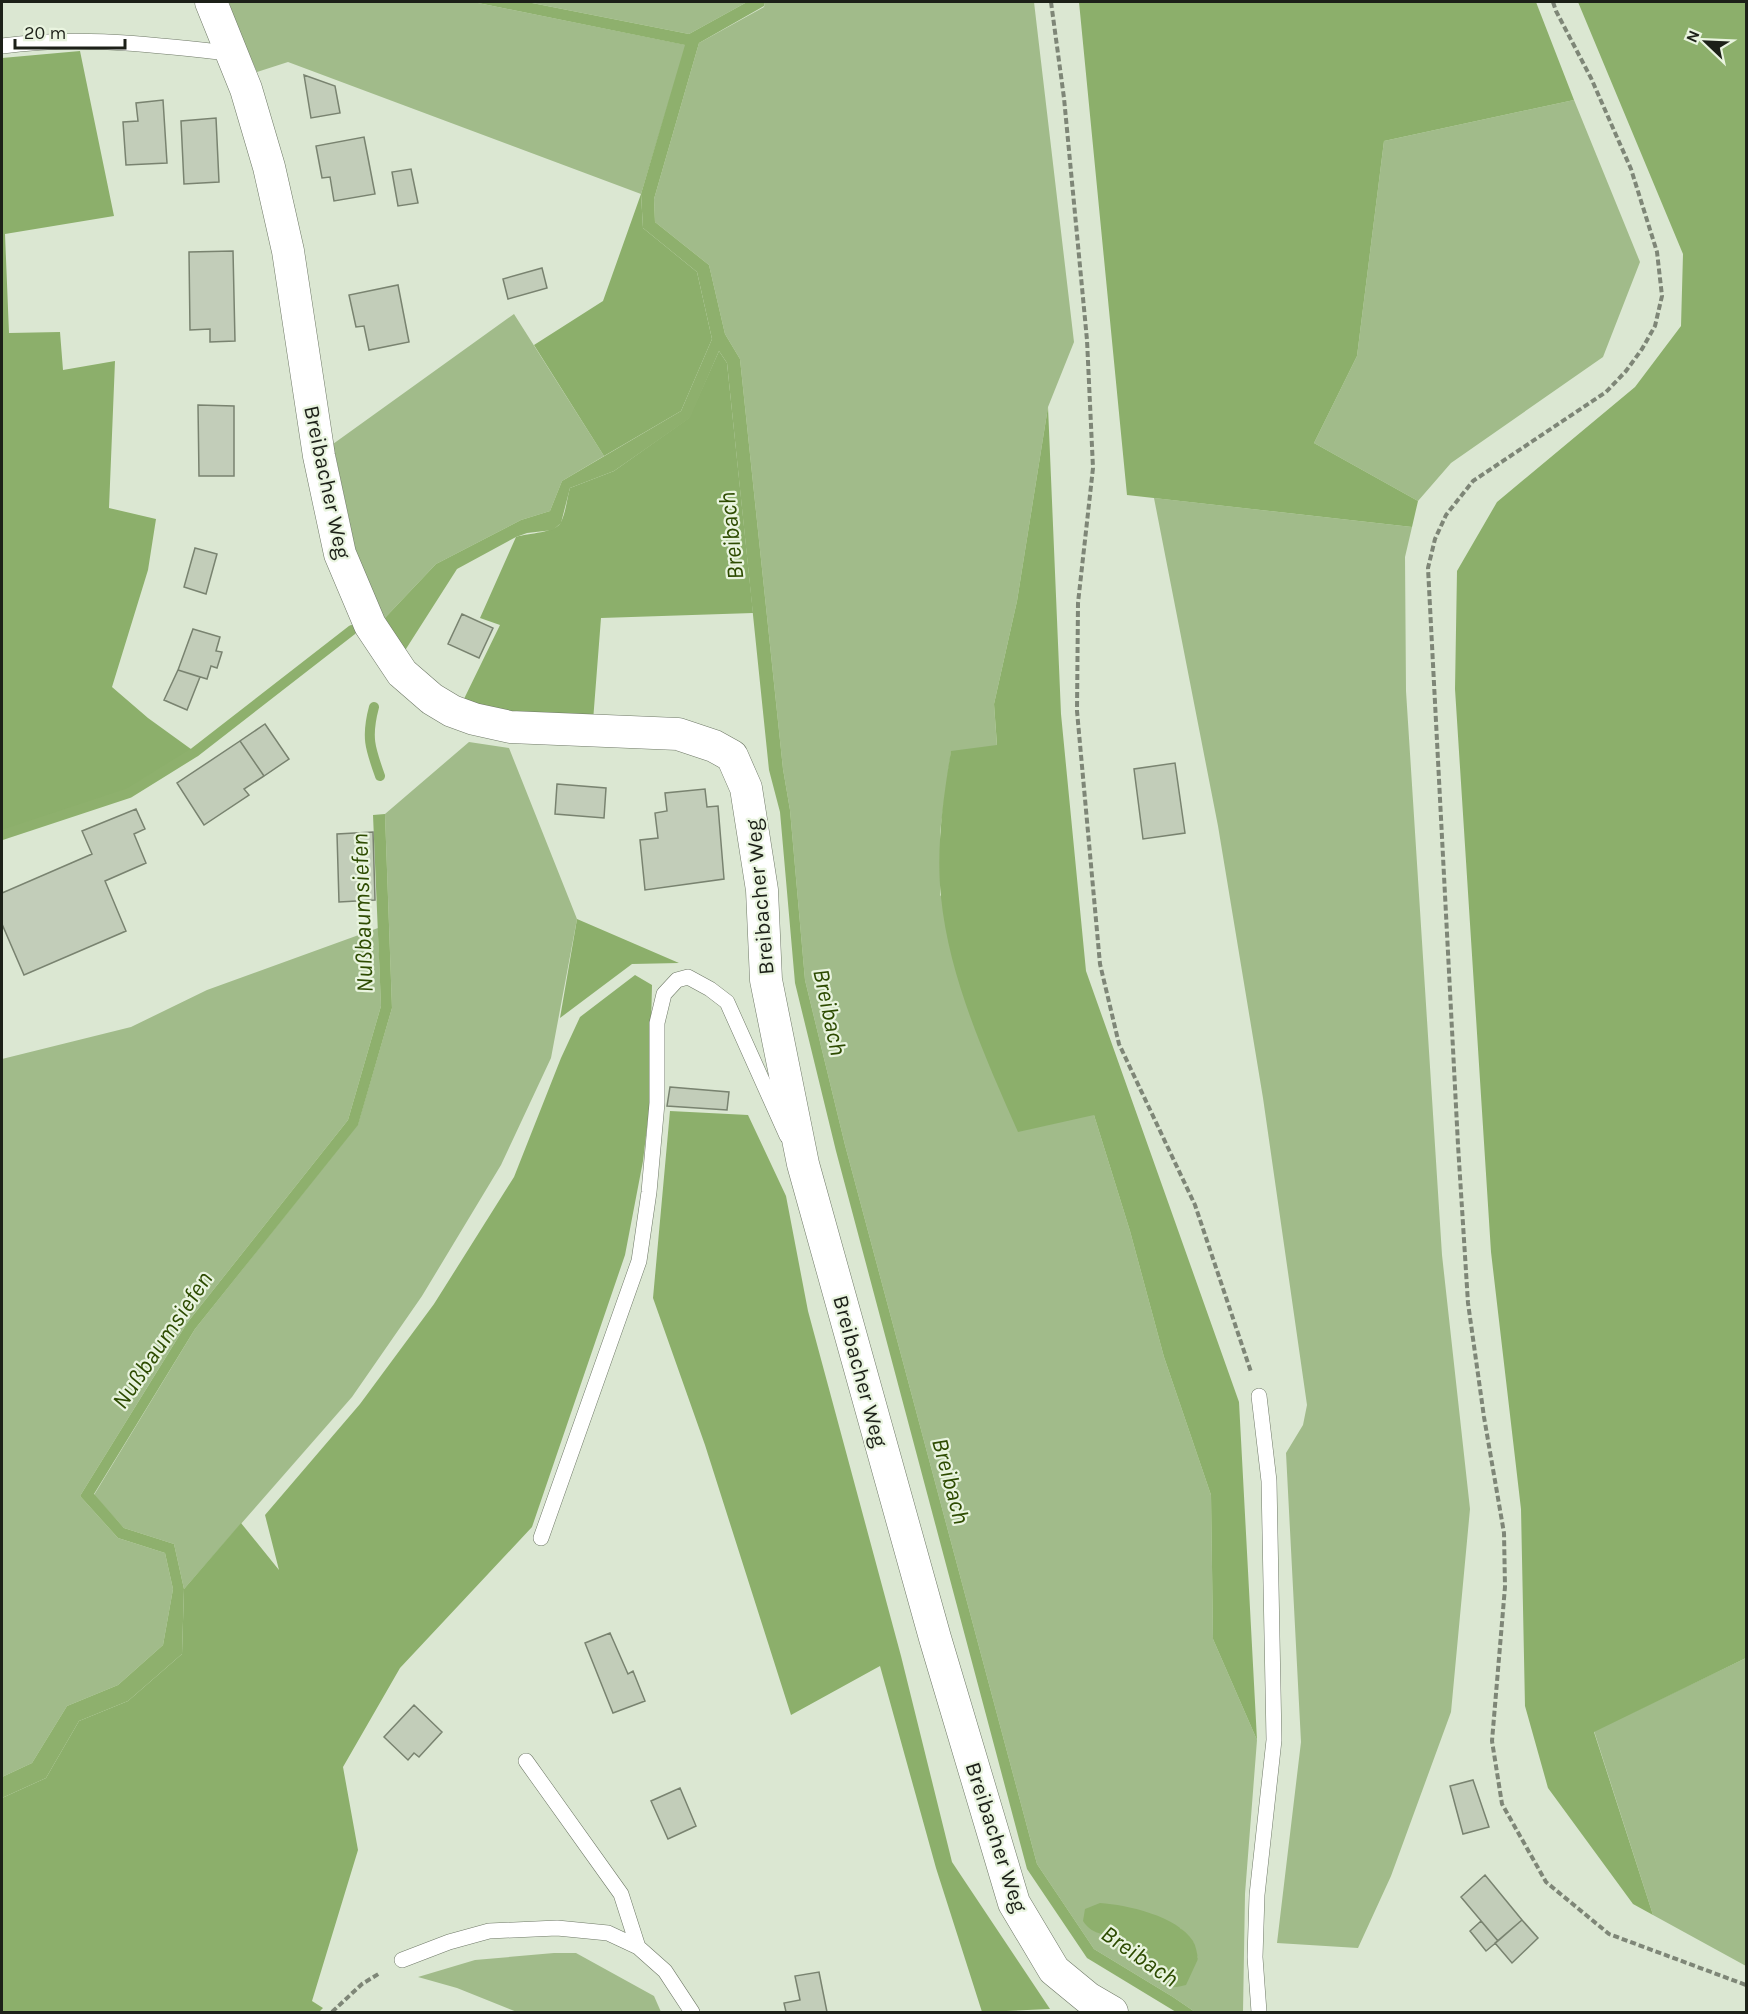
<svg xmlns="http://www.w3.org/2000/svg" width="1748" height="2014" font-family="Karla,sans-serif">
	<rect width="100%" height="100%" fill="#dbe7d2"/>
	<!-- green -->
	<path fill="#a1bb8a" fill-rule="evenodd" d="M229,2H473L686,45L641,194L288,62L257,72L235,22Z
		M527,2H747L689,34Z
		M765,2H1034L1074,342L1048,407L1017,601L994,704L997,746L951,752L940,832V895L1094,1115L1130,1231L1164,1357L1211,1495L1213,1639L1257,1740L1245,1894L1243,2012H1195L1173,1997L1094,1949L1037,1864L845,1145L805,980L790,810L783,769L740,359L725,334L709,265L655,222L654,199L699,43L764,7ZM1180,1928L1193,1942L1198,1959L1161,1983L1139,1953L1123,1940Z
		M1574,100L1640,262L1603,357L1451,463L1418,501L1314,443L1357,356L1384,141Z
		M514,314L604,456L562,481L550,511L521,520L436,564L382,621L356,552L333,444Z
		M1154,498L1412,527L1405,557L1406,691L1442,1255L1470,1509L1451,1712L1391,1876L1358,1948L1277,1943L1301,1742L1286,1453L1303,1425L1307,1405L1263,1098L1218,826Z
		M469,742L509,748L577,919L551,1058L501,1165L422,1296L352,1397L184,1589L174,1544L124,1528L94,1495L195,1329L358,1124L392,1008L385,814Z
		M378,928L381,1006L348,1120L187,1323L80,1496L118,1538L165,1553L173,1589L163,1645L118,1685L67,1706L32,1763L2,1777V1059L131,1027L207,990Z
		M1746,1658V1966L1653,1915L1594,1731Z
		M554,1953H576L654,1996L661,2012H517L457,1988L418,1977L475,1960Z"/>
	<!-- forest -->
	<path fill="#8caf6b" d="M1079,2H1536L1574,100L1384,141L1357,356L1314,443L1418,501L1412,527L1127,495Z
		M1578,2H1746V1658L1594,1732L1653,1915L1633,1904L1548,1788L1525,1706L1521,1509L1491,1252L1455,689L1457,571L1497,502L1635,387L1681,326L1683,254Z
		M80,51L114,216L5,234L9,333L60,332L63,370L115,361L109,508L156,519L148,570L112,687L148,718L195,752L129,793L2,835V58Z
		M641,194L643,228L697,272L712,339L681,411L604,456L534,345L603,301Z
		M719,351L727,363L753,613L601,618L593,721L534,716L462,703L500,625L480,618L516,537C528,533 556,533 561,522C566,512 567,498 570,488L614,471L689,418Z
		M1048,407L1061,714L1086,971L1239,1402L1257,1740L1213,1639L1211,1495L1164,1357L1130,1231L1094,1115L1018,1132C986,1059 949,978 941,897C936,849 943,799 951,751L997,745L994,704L1017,601Z
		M577,919L679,963L632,964L560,1018Z
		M635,975L652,985L649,1110L643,1161L625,1255L532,1527L400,1668L343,1767L358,1850L312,2001L323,2008L319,2012H2V1798L46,1778L79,1721L128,1701L182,1654L184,1589L241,1523L279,1570L265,1515L360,1404L434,1304L514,1177L561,1058L580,1017Z
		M670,1111L748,1115L786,1196L808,1311L901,1656L952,1862L1050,2009L982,2012L936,1868L880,1666L791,1715L705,1445L653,1298Z"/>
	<!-- water -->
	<path fill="#8eb06d" d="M473,2H527L689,34L747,2H765L764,6L699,43L654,199L655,222L709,265L725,334L740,359L783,769L790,810L805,980L845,1145L1037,1864L1094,1949L1173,1997L1195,2012H1176L1087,1958L1027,1869L836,1151L795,983L780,812L769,770L727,363L719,351L690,418L614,471L570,488L561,523L553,530L527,533L516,537L457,569L404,652L382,621L436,564L521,520L550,511L562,481L681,411L712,339L697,272L643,228L641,194L685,45Z
		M385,814L392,1008L358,1125L195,1329L94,1494L124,1528L174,1544L184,1589L182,1654L128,1701L79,1721L46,1778L2,1798V1777L32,1763L67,1706L118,1685L163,1645L173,1589L165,1553L118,1538L80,1496L187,1323L348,1120L381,1006L373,815Z
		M1100,1903C1128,1905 1177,1916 1193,1941C1196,1946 1197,1953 1198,1959L1186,1985C1178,1987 1172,1989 1164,1985C1146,1975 1143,1950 1124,1940C1108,1933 1093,1937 1083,1921L1085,1909Z"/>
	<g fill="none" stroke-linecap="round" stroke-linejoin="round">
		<!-- stream -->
		<path stroke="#8eb06d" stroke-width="10" d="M374,707C366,737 370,748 380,776
			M2,835L129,793L195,752L352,630"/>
	</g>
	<!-- building -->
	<path fill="#c2cdb9" stroke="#798370" stroke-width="1.5" d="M304,75L335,86L340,113L311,118Z
		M163,100L167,163L126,165L123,122L138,121L136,103Z
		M216,118L219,182L184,184L181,121Z
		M364,137L375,194L334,201L330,177L322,178L316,146Z
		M411,169L418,203L398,206L392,172Z
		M233,251L235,341L210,342V329L190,330L189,252Z
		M542,268L547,288L508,299L503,279Z
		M398,285L409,342L369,350L364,326L356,327L349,295Z
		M198,405L234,406V476H199Z
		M195,548L217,554L206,594L184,587Z
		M462,614L493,628L479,658L448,644Z
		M193,629L220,637L216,651L222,652L217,668L211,666L207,679L178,670Z
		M178,670L200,677L187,710L164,700Z
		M265,724L289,759L264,776L240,741Z
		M240,741L264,776L244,789L249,795L204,825L177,783Z
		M1175,763L1185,833L1143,839L1134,769Z
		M557,784L606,788L604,818L555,814Z
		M705,789L707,807L718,806L724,879L645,890L640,840L658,838L655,813L667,811L665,793Z
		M136,809L145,829L134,834L146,863L105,881L126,931L24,975L2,924V893L92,854L82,831Z
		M373,832L375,900L339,902L337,834Z
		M670,1087L729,1092L727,1110L667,1106Z
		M610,1633L628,1674L633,1671L645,1701L613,1713L585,1643Z
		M414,1705L442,1732L419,1757L414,1753L408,1760L384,1737Z
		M1473,1780L1489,1827L1463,1834L1450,1786Z
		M680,1788L696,1826L668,1839L651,1801Z
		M1485,1875L1522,1920L1498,1941L1461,1897Z
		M1522,1920L1538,1938L1512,1963L1495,1943Z
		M1481,1921L1498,1941L1486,1951L1470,1931Z
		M819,1972L827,2012H786L784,2003L800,2000L795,1976Z"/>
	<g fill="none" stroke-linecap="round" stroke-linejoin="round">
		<defs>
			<path id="service" d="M2,46C81,35 152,45 231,53
				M541,1538L639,1261L649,1192L657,1103V1023L664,994L677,980L688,977L710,989L727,1002L787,1136
				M526,1761L621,1894L638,1947
				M402,1960L449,1942L489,1931L557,1928L608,1933L638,1947L665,1971L692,2012
				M1259,2012L1255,1957L1257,1895L1274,1740L1269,1481L1259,1396"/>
			<path id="minor" d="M211,2L246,89L269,167L288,251L319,456L340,554L370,625L402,673L432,699L452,711L474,719L510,727L678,734L714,746L732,756L746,788L762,890L766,980L803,1164L935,1638L1014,1903L1054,1970L1088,1998L1112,2012"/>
		</defs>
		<!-- service casing -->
		<use href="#service" stroke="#6f7967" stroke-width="16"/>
		<!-- minor casing -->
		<use href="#minor" stroke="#6f7967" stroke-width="33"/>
		<!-- path -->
		<path stroke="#7e8677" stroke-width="4" stroke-dasharray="6 3" stroke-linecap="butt" d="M1051,2L1064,98L1087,340L1093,468L1078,603L1077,711L1100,964L1119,1044L1195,1205L1251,1372
			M1553,2L1556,11L1591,78L1631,169L1657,252L1662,296L1655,326L1642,349L1626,371L1606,392L1473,481L1446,515L1435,539L1428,568L1458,1145L1468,1303L1484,1417L1504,1533L1505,1587L1492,1741L1502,1804L1546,1882L1609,1934L1746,1985
			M332,2012L362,1984L380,1973"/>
		<!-- service -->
		<use href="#service" stroke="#fff" stroke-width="15"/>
		<!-- minor -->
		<use href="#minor" stroke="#fff" stroke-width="32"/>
	</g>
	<g text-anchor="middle" stroke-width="4.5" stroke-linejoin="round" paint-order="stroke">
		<!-- street labels -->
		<g font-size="22" fill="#1c2018" stroke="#e9f4df">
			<text transform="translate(328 482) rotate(78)" y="8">Breibacher Weg</text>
			<text transform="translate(759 897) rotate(-95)" y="8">Breibacher Weg</text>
			<text transform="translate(861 1371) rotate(75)" y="8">Breibacher Weg</text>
			<text transform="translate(997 1837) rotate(72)" y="8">Breibacher Weg</text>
		</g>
		<!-- water labels -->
		<g font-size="24" font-style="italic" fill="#2d4b00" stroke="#e9f4df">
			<text transform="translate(731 536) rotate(-96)" y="8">Breibach</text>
			<text transform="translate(362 913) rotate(-92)" y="8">Nußbaumsiefen</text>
			<text transform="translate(830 1012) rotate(78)" y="8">Breibach</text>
			<text transform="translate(162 1340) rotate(-56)" y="8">Nußbaumsiefen</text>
			<text transform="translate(951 1481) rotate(75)" y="8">Breibach</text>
			<text transform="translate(1140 1956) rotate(35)" y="8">Breibach</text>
		</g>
	</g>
	<!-- border -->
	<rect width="1748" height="2014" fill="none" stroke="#1c2018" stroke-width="6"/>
	<!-- north arrow -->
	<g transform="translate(1706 42) rotate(293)" stroke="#e9f4df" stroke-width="4.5" paint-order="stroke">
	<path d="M0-4.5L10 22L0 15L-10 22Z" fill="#1c2018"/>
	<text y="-9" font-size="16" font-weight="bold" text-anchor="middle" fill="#1c2018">N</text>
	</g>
	<!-- scale -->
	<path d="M15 39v9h110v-9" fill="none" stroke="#1c2018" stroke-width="3"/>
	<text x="24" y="39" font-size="18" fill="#1c2018" stroke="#e9f4df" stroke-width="4.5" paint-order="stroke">20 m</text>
</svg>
